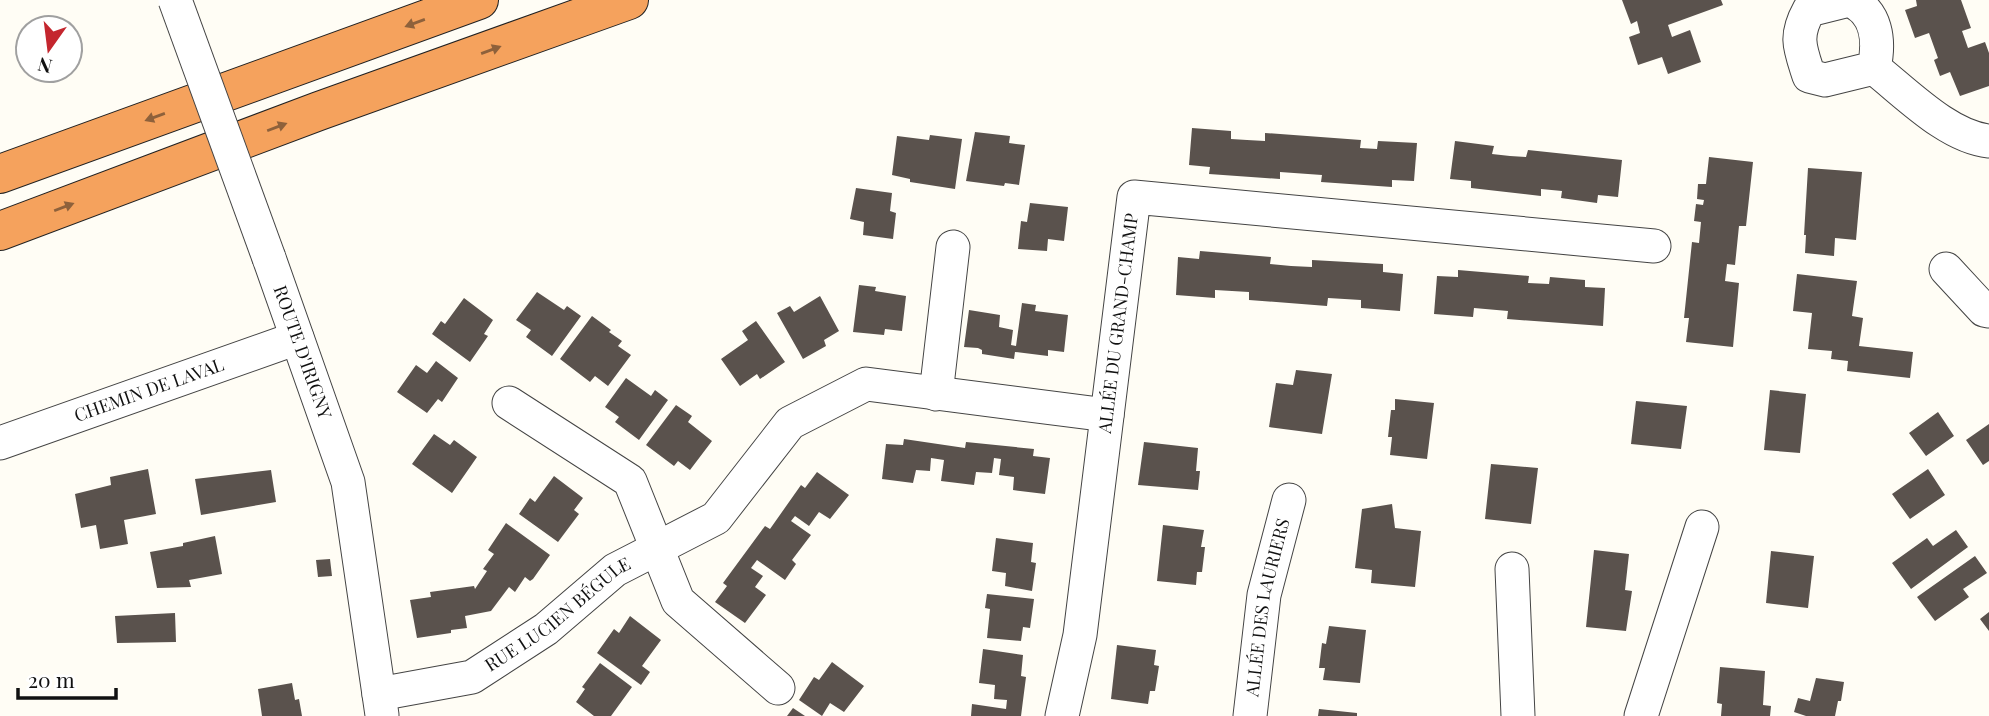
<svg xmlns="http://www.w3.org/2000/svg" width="1989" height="716" font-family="'Playfair Display',serif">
	<rect width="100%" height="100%" fill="#fffdf5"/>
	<!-- building -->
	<path fill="#5a524d" d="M1622,0H1721L1723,5L1668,25L1672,37L1690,30L1701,62L1668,74L1662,57L1638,65L1629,37L1640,33L1637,21L1631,24Z
		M1916,0H1961L1971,28L1962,31L1968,48L1985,42L1989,53V86L1960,96L1950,72L1940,76L1934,60L1938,58L1929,33L1915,38L1905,10L1917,6Z
		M1192,128L1231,131V139L1247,140L1265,141V133L1361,140L1360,148L1377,149L1378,141L1417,143L1414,181L1392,180V187L1321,182L1322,175L1280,172V179L1209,174L1210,167L1189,165Z
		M975,132L1010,136L1009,143L1025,145L1019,185L1005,183L1004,186L966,181Z
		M930,135L962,139L955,189L910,182V179L892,175L897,136L929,140Z
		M1455,141L1494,146L1492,154L1510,156L1526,157L1528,150L1622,160L1618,197L1598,195L1597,203L1561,198L1562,191L1541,189V196L1471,188V181L1450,179Z
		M1709,157L1753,162L1746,226H1739L1735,265L1727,264L1725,281L1739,283L1733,347L1686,342L1689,318H1684L1692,242L1699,243L1701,222L1694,221L1696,204L1703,205L1704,200L1697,199L1698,184H1706Z
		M1808,168L1862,172L1856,240L1835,238L1834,256L1805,253L1806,235H1804Z
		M856,188L892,193L890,211L896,213L893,239L863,235L864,222L850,219Z
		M1030,203L1068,207L1064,241L1048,239L1047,251L1018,249L1021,221L1027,222Z
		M1200,251L1271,257L1270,264L1291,266L1312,267V260L1383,264V272L1403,274L1400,311L1361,308V300L1328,298L1327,306L1249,300V292L1215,290V298L1176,295L1178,257L1199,259Z
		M1458,270L1529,276L1528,283L1549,284L1550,277L1585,280V287L1605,288L1603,326L1507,319L1508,311L1474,308L1473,317L1434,314L1437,276L1458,277Z
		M1797,274L1857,281L1852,316L1863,318L1859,346L1913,352L1910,378L1847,371L1848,361L1831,359L1832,351L1808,349L1812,313L1793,311Z
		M859,285L876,287L875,291L906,296L902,331L885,329L884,335L853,332Z
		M537,292L564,310L567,306L581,316L552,356L526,337L531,330L516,320Z
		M820,296L839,331L824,340L826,346L803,359L777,313L790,306L794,312Z
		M464,298L493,320L484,334L488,336L470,362L432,334L441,321L445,324Z
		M1022,303L1036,305L1035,311L1068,315L1064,352L1048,350V356L1015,352L1014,359L982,354V350L978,348L964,347L969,310L1000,315L999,327L1013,330L1011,345L1016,346Z
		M592,316L611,330L609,332L622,341L618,346L631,355L608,386L595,376L590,382L560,359Z
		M756,321L785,362L760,379L757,374L740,386L721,359L748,340L742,331Z
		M436,361L458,378L442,402L438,399L427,413L397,392L416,365L427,373Z
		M1296,370L1332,374L1322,434L1269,427L1276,383L1293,385Z
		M626,378L651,396L655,390L668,400L639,440L615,422L619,417L605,407Z
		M1770,390L1806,394L1800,453L1764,450Z
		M1395,399L1434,403L1427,459L1390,455L1392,437H1388L1391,410H1395Z
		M1636,401L1687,406L1681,449L1631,444Z
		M676,405L692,416L688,422L712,441L690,470L678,461L674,466L646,445Z
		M1938,412L1954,436L1926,456L1909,433Z
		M1989,424V461L1983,465L1966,440Z
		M434,434L450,445L454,440L477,457L452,493L412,464Z
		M904,439L965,448L966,442L1034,449L1033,456L1050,458L1045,494L1013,490L1014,477L999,475L1001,459L994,458L992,473L976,472L974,485L941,481L944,460L931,458L930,471L916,470L913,483L882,479L886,444L903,445Z
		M1144,442L1198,448L1196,471H1200L1198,490L1138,485Z
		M1491,464L1538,468L1531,524L1485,519Z
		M148,469L156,514L124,520L128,544L100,549L96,525L81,528L75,494L111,485L110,477Z
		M1928,469L1945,495L1910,519L1892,494Z
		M271,470L276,502L201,515L195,479Z
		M817,472L849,495L830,519L819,512L809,526L795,516L791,521L811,535L792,560L796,564L785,580L757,560L751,568L763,576L755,587L766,595L745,623L715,602L727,586L723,583L765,526L770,529L801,485L805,488Z
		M554,476L583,498L574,510L579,514L558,542L519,514L530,498L535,502Z
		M1392,504L1395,528L1421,531L1415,587L1371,583L1372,570L1355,568L1362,509Z
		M506,523L550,555L533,579L530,581L525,577L515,592L509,587L491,611L465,616L467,628L451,630V633L417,638L410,600L431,597L430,592L474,586L475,589L487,571L483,569L494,554L488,550Z
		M1163,525L1204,530L1201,547H1205L1202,572H1197L1196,585L1157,581Z
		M1956,530L1968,547L1911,589L1892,563L1927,538L1933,546Z
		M215,536L222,574L189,580L191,587L157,588L150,552L183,546V543Z
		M996,538L1033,543L1031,562L1036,563L1032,591L1005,586L1006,573L992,571Z
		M1594,550L1629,554L1625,590L1632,591L1626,631L1586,627Z
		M1771,551L1814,556L1808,608L1766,603Z
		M1975,556L1987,573L1963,589L1969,597L1935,621L1917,597Z
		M330,559L332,576L318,577L316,560Z
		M987,594L1034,599L1030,628L1023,627L1021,641L987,638L990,609L985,608Z
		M1989,612V631L1980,619Z
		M175,613L176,642L117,643L115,616Z
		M630,616L661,640L642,666L650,672L641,685L597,653L614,629L619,633Z
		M1329,626L1366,630L1360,683L1323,680L1325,668H1319L1322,643L1326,644Z
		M1117,645L1156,650L1154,665L1159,666L1155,691H1150L1148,704L1111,699Z
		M983,649L1023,655L1021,676L1026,677L1021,716H971L972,704L1006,709L1007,700L994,699L995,685L979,683Z
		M832,662L864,686L844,712L830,703L822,716L799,700L814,677L819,680Z
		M600,663L632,687L611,716H594L576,702L585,689L582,687Z
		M1720,667L1765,671L1763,705L1771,706L1770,716H1721L1722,704L1717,703Z
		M1816,678L1844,682L1841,701H1838L1835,716H1806L1794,712L1798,698L1810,701Z
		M292,683L295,700L299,699L302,716H262L258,689Z
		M793,708L805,716H787Z
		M1319,709L1357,713V716H1318Z"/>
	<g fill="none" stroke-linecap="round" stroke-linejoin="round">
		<defs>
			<g id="minor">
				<path d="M1849,0C1877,11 1880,41 1874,68L1825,80L1809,76C1800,48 1794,37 1809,10Z"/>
				<path d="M1874,68C1906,93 1948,137 1989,141"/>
				<path id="s1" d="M269,258L348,482L382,715"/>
				<path d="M1946,269L1984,310L1989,311"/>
				<path d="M936,394L953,247"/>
				<path d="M509,403L630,481L678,601L778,688"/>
				<path id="s2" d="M0,443L297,338"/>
				<path d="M1512,569L1518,716"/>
				<path id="s3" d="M379,694L472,677L546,629L615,570L716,518L790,423L866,384L1107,415"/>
				<path id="s4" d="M1062,716L1080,635L1134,197L1654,246"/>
				<path id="s5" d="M1250,716L1264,595L1289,500"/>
				<path d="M1641,716L1702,527"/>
			</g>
			<path id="highway" d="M0,174L479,0
				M0,231L319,111L629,0"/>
		</defs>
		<!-- minor casing -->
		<use href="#minor" stroke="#444" stroke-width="35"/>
		<!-- highway casing -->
		<use href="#highway" stroke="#222" stroke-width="40"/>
		<!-- minor -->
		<use href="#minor" stroke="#fff" stroke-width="33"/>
		<!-- highway -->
		<use href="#highway" stroke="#f5a25d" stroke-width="38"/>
		<defs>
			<path id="minor-bridge" d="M175,0L269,258"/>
		</defs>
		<!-- minor-bridge casing -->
		<use href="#minor-bridge" stroke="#444" stroke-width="35" stroke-linecap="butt"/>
		<!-- minor-bridge -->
		<use href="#minor-bridge" stroke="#fff" stroke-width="33"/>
	</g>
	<!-- one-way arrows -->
	<defs><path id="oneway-solid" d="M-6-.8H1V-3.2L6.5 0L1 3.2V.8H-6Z" transform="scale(1.75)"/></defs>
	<g fill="#8e613b">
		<use href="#oneway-solid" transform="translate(415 23) rotate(160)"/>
		<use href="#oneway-solid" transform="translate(491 50) rotate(-20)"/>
		<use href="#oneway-solid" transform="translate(155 117) rotate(160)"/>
		<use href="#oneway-solid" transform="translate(277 127) rotate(-21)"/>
		<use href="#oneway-solid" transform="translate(64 207) rotate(-21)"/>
	</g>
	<g text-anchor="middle" stroke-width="7" stroke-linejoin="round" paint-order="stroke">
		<!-- street labels -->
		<g font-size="18" fill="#111" stroke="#fff">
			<text dy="6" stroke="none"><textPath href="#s4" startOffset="397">ALLÉE DU GRAND-CHAMP</textPath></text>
			<text dy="6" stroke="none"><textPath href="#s1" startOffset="100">ROUTE D'IRIGNY</textPath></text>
			<text dy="6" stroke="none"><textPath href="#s2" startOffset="158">CHEMIN DE LAVAL</textPath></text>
			<text dy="6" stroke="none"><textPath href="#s5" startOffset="110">ALLÉE DES LAURIERS</textPath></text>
			<text dy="6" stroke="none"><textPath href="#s3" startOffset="201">RUE LUCIEN BÉGULE</textPath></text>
		</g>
	</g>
	<!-- north arrow -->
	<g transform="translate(49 49) rotate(194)"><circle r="33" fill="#ffffff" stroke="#a0a0a0" stroke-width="2"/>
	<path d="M0-5L12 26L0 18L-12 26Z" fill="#c4262e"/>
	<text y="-10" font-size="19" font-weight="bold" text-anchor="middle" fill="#111111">N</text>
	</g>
	<!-- scale -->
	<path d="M18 688v10h98v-10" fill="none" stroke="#111111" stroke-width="3.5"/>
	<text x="28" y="688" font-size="21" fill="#111111" stroke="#ffffff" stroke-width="5" paint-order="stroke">20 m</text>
</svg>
